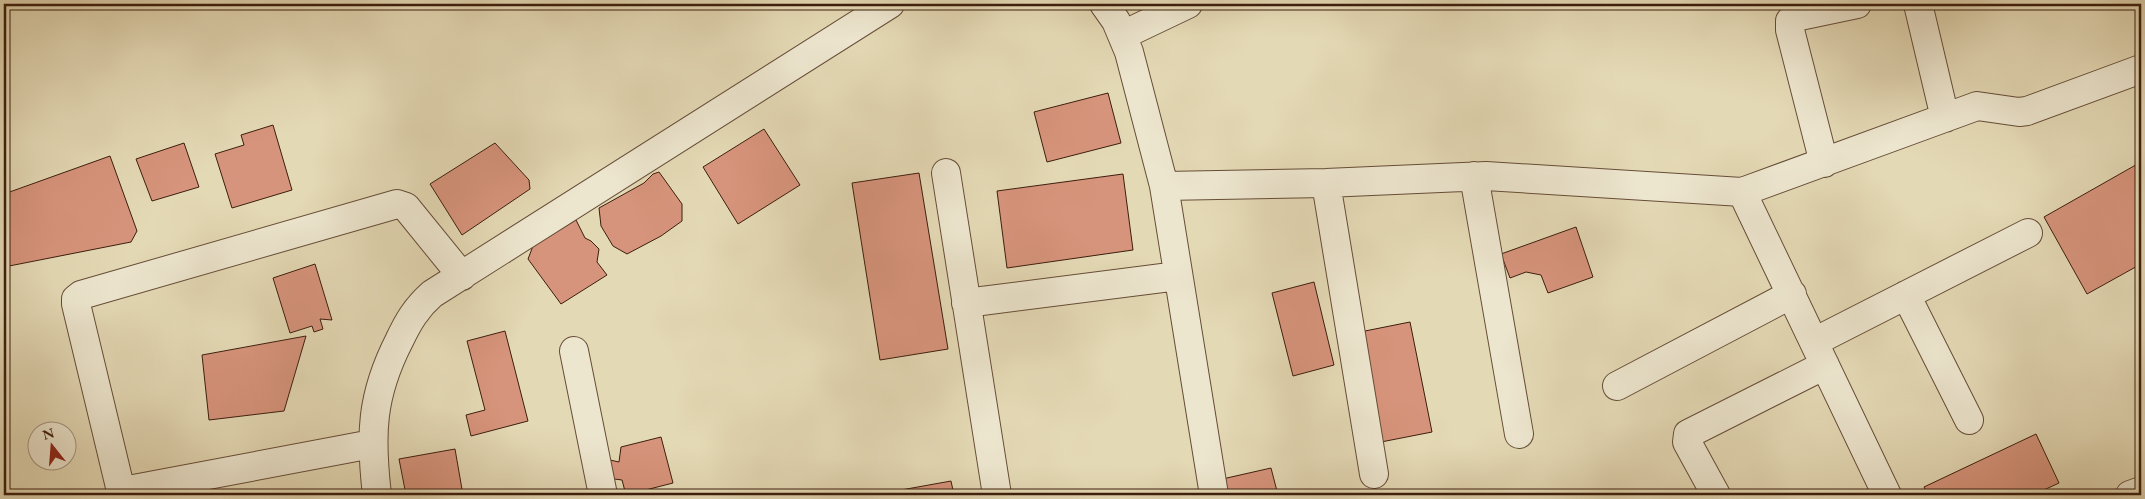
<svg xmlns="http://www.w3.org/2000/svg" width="2145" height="499" font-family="'EB Garamond',serif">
	<rect width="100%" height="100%" fill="#e4d9b5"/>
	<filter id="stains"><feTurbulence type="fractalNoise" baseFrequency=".004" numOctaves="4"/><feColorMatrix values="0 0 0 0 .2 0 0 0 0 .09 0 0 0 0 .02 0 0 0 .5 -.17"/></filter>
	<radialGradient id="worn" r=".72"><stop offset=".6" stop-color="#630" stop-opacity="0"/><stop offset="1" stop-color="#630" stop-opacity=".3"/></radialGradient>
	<!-- building -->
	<path fill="#d7947c" stroke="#3c1e0d" d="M1108,93L1121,143L1047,162L1034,112Z
		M273,125L292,190L232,208L215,154L244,145L241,135Z
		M764,129L800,185L738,224L703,167Z
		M184,143L199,187L152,201L136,159Z
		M495,143L529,180L530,189L462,235L430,184Z
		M110,156L137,231L131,242L4,267V194Z
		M2141,162V264L2087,294L2044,217Z
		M659,172L682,204V221L661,236L627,254L613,246L601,226L599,208L644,183L653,174Z
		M919,173L948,349L880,360L852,183Z
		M1123,174L1133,250L1007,268L997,191Z
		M576,220L585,238L591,241L599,249L597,262L607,275L561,304L528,259L533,246Z
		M1576,227L1593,277L1548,293L1541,275L1526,272L1510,278L1501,254Z
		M315,264L332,320L320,319L323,329L314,332L312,326L290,333L273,278Z
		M1314,282L1334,365L1293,376L1272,293Z
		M1410,322L1432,432L1381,442L1360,332Z
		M505,331L528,421L471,436L466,415L485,410L467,341Z
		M306,336L284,411L209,420L202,355Z
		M2036,434L2059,483L2033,495H1928L1924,487Z
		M661,437L673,483L626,495L622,480L607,478L610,460L619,462L621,447Z
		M455,449L463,495H406L399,459Z
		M1271,468L1278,495H1220L1218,480Z
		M951,481L954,495H890V492Z"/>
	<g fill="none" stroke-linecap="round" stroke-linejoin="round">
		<defs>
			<path id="minor" d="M1104,4L1116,21L1129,52L1164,186L1214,495
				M1918,4L1945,118
				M1123,35L1188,4
				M1824,163L1790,30V21L1795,17L1857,4
				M946,173L997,495
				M1474,176L1519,434
				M1326,183L1374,474
				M1164,186L1326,183L1486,176L1742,192L1977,106L2019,112L2027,111L2141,69
				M1742,192L1887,495
				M1906,295L1969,420
				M966,303L1178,276
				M1814,342L2028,233
				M574,351L603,495
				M1617,386L1792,294
				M372,444L123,491L120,487L76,304V299L81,295L397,204L406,207L462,276
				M377,495C370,435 371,396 399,341C408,322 416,308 432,294L890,4
				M1716,495L1687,442L1688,434L1825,365
				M2130,495L2141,491"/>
		</defs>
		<!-- minor casing -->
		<use href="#minor" stroke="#664d37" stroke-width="30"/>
		<!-- minor -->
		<use href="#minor" stroke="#ede6cf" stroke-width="28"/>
	</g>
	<!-- margin -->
	<rect width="2145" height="499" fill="none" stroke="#e4d9b5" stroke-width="20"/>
	<rect x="5" y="5" width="2135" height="489" fill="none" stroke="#3c1e0d" stroke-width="2.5"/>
	<rect x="10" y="10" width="2125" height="479" fill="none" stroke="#3c1e0d"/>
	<!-- north arrow -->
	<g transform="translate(52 446) rotate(343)"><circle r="24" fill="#ede6cf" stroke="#a69681"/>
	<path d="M0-4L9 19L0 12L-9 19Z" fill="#8f2418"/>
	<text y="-8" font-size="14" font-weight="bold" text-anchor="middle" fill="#3c1e0d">N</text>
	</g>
	<rect width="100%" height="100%" filter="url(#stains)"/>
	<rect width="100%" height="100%" fill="url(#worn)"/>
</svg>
